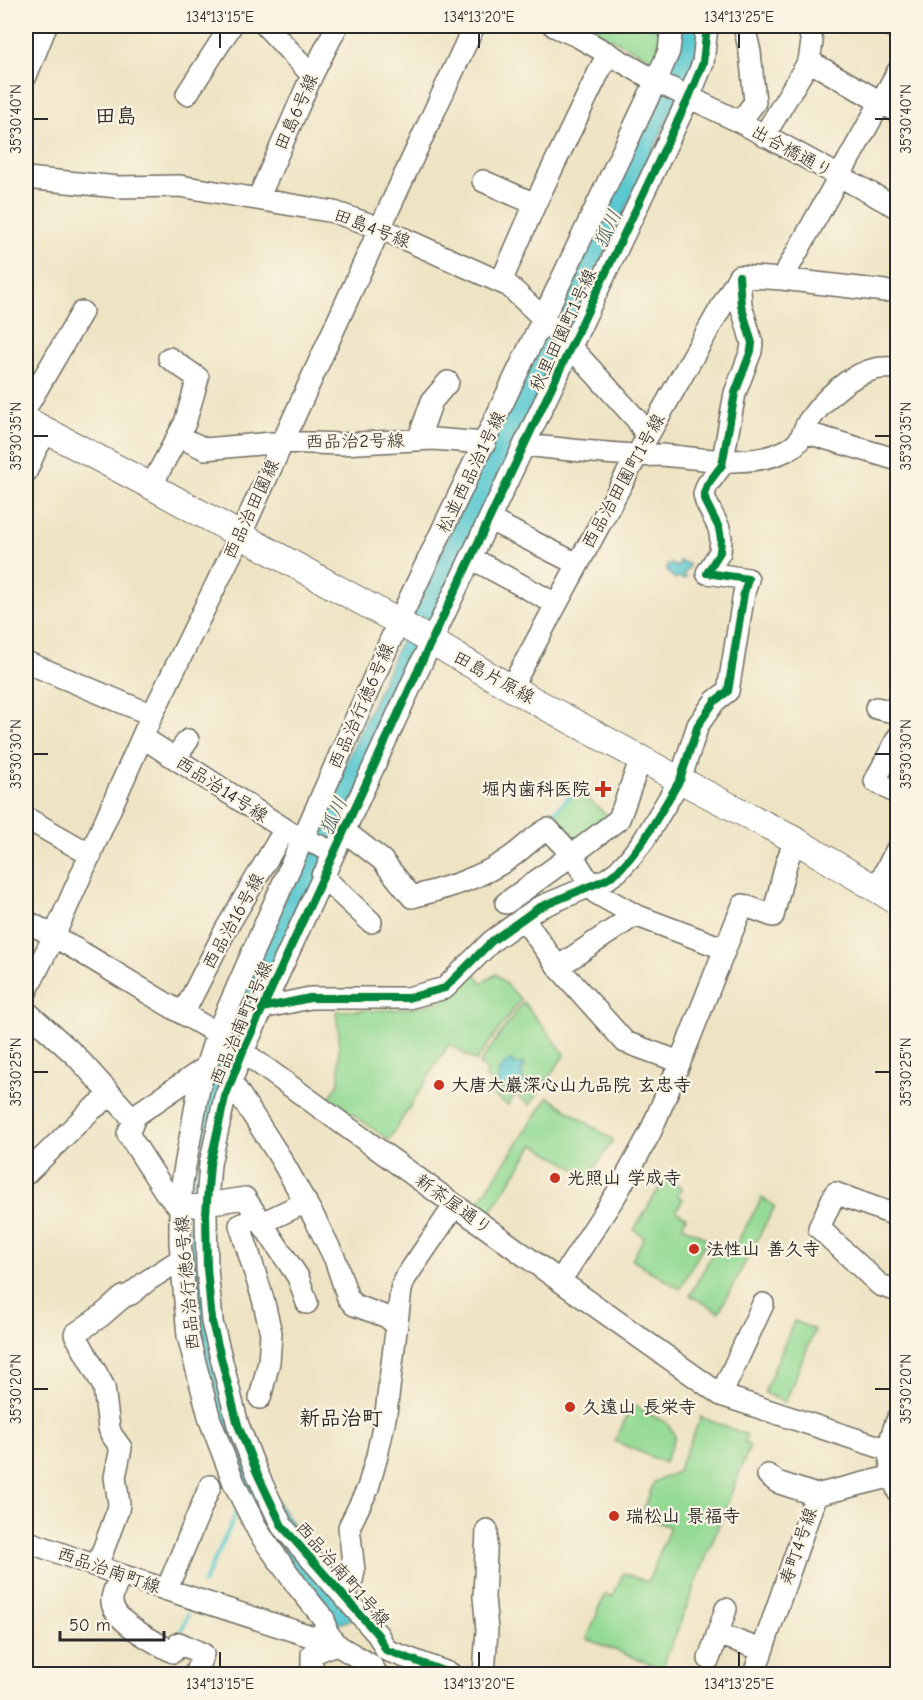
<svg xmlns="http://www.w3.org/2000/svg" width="923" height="1700" font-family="'Comic Neue','Klee One',sans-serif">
	<rect width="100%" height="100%" fill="#fcf5e5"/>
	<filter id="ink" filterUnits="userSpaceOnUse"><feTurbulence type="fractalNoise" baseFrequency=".0167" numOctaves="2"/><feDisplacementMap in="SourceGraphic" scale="12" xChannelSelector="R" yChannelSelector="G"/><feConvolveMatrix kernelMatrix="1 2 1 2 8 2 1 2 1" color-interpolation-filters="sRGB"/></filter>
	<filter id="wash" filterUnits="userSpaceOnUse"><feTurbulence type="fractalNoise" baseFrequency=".008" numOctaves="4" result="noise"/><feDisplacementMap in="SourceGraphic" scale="24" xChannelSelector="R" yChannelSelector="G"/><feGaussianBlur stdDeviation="1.35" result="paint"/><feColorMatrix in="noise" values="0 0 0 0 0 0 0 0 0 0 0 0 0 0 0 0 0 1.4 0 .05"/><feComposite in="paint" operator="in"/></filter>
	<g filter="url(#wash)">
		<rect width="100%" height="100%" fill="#eee4c4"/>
		<!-- green -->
		<path fill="#94da94" stroke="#608260" stroke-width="1.5" d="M586,26H666L658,62Z
			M582,794L612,819L572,849L547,821L571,796Z
			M474,972L482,983L496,974L521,999L476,1061L449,1044L389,1140L329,1098L339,1083V1035L336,1011C372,1009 431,1015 459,989C464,984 469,977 474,972Z
			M523,1002L565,1054L530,1105L515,1095L508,1105L486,1092L493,1083L485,1077L488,1071L479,1064Z
			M548,1097L613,1140L589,1177L534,1144L491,1212L478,1203Z
			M665,1178L682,1188L677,1196L683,1199L676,1211L686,1217L682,1226L707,1239L680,1289L632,1260L644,1237L634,1230Z
			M762,1198L775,1206L719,1312L690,1295L718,1243L732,1251Z
			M794,1321L815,1330L785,1402L764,1393Z
			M632,1405L667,1423L675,1436L665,1463L615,1441Z
			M701,1417L747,1435L744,1442L750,1446L662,1669L587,1639L605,1594L613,1597L623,1573L648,1582L670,1527L641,1516L654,1482L677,1472Z"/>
		<!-- water -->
		<path fill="#5cc9d0" stroke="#447a7e" stroke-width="1.5" d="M678,26H703L700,50L391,708L203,1178L238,1441L354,1619L338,1624L306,1589L239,1481L197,1344L189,1282V1181L216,1058L226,1029Z
			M679,561L689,564V567L684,574L686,578L683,579L678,577L675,579L667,571V565L671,564L678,567L680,564Z
			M511,1060L515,1065L523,1063L525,1066L521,1073C523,1084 531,1086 518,1094L512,1093L507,1087L502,1090L499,1087C498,1071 496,1070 511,1060Z"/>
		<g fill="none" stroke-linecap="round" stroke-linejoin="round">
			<!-- stream -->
			<path stroke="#5cc9d0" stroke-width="4" d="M547,820L571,795L580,793
				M203,1584L232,1523L237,1508
				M179,1636L188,1615"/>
		</g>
	</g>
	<g filter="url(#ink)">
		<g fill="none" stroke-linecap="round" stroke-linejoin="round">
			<defs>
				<path id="minor" d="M266,26L312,75
					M554,26L577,36L656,81L740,122L898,208
					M808,26L812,42L809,61L898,112
					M891,26L898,29
					M26,76L46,26
					M187,94L231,26
					M740,122L755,102L750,52L744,26
					M764,136L809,61
					M26,178L118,187L180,186L334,212L380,228L509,286L543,318L568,344L637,420L647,437
					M483,181L535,204
					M258,199L312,75L337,26
					M739,276L782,279L885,291
					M782,279L898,71
					M501,282L535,204L608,53
					M169,358L198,378L185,423L178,436
					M26,408L82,312
					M804,432L898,460
					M418,440L432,401L448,382
					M525,445C561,449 597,453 634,455C643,456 652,455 661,455C701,458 750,469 787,450C803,442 800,435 808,422C823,400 848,375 875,369C882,367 890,368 898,368
					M26,447L36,449L47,431
					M26,472L36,449
					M151,486L178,436L205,449L282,442L341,444L433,439L485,443
					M490,520L577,564
					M471,558L556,604
					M26,662L152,715
					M511,688L647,437L739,276
					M876,708L898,713
					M142,737L291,833L333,852
					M898,737L875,781L898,794
					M175,758L188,740
					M641,758L619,819L572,855L596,893L635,915L725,949L743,905L773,916L786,864L795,840
					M26,818L91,855
					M343,830L382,860L412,897C446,888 482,878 511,857C524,848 534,836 548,829L572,855L506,903
					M322,876L371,922
					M876,889L898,847
					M635,915L558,967L625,1042L680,1062L725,949
					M523,918L558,967
					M26,921C91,955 152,998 217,1033L560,1281L721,1395L898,1453
					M26,992L54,936L152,715L240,536L380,228L474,26
					M262,1008L310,998H408L445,988L492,941L538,908L607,879L618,871L629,859L644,840L680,780L698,725L715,701L728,691L744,593L748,579L707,573L720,552L721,539L719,528L706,502L704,494L707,485L722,465L735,393L751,351L752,343L741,305L739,276
					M26,1011L75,1055L134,1120
					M183,1014L226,929L285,829
					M231,1081L281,1159L316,1221L335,1259L348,1298L354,1305L387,1317L396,1325
					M26,1174L91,1110L112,1095
					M192,1206L245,1198L298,1277L307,1303
					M180,1208L166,1193L128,1134L136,1115L205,1068
					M898,1216L835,1193L819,1228L880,1285L898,1291
					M258,1217L240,1225L263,1299L271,1333L269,1362L260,1398
					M262,1223L306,1202
					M560,1281L617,1193L650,1133L680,1062
					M721,1395L763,1304
					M898,1418C884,1451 889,1458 898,1492
					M768,1475L777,1482L816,1495
					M26,1541L121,1575L338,1645
					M97,1566L118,1510L119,1504L115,1477L121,1448L111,1434L109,1428L104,1387L75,1334L101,1316L123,1297L131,1294L147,1281L181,1259
					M121,1575C118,1582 111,1594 112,1602C113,1621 158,1644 173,1652L179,1643L203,1654L195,1674
					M167,1589L210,1486
					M344,1596L352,1581L354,1571L349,1527L368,1488L377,1456L386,1413L401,1290L404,1280L410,1271L455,1205
					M718,1634L762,1650
					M709,1659L726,1609
					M312,1674V1654L335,1644
					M377,1674L371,1665L335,1644L326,1630L324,1619L298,1587L259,1533L234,1483L210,1420L188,1336L180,1242V1208L182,1183L199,1088L217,1033L398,623L656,81L669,51L672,26
					M451,1674L386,1650L378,1635L282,1526L257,1473L238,1425L212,1322L207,1268L206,1214L210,1164L225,1097L243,1051L431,642L689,97L703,63L707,26
					M484,1674L487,1630L484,1597L487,1530
					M754,1674L816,1495L893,1476"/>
				<path id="major" d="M26,420L151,486L402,624L511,688L680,780L795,840L898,902"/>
			</defs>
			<!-- minor casing -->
			<use href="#minor" stroke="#6f6c61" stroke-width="24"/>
			<!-- major casing -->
			<use href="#major" stroke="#6f6c61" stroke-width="28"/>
			<!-- minor -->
			<use href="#minor" stroke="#fff" stroke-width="21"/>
			<!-- major -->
			<use href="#major" stroke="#fff" stroke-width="26"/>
			<defs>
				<path id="cycleway" d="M262,1008L310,998H408L445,988L492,941L538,908L607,879L618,871L629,859L644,840L680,780L698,725L715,701L728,691L744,593L748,579L707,573L720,552L721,539L719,528L706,502L704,494L707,485L722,465L735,393L751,351L752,343L741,305L739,276
					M451,1674L386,1650L378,1635L282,1526L257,1473L238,1425L212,1322L207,1268L206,1214L210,1164L225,1097L243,1051L431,642L689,97L703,63L707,26"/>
			</defs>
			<!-- cycleway casing -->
			<use href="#cycleway" stroke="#fcf5e5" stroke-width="11"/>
			<!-- cycleway -->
			<use href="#cycleway" stroke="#00873e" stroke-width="8"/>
		</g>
	</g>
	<!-- ticks -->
	<path fill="none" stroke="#2b2b2b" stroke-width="2" d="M220,33V48M479,33V48M739,33V48M33,119H48M875,119H890M33,436H48M875,436H890M33,754H48M875,754H890M33,1072H48M875,1072H890M33,1389H48M875,1389H890M220,1652V1667M479,1652V1667M739,1652V1667"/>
	<!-- markers -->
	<g fill="#c8321e" stroke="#fcf5e5" stroke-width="2">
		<path d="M600 780h6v6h6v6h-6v6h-6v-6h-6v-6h6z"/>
		<circle cx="439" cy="1085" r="6"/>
		<circle cx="555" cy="1178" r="6"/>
		<circle cx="694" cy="1249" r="6"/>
		<circle cx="570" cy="1407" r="6"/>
		<circle cx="614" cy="1516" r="6"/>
	</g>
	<g text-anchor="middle" stroke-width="4.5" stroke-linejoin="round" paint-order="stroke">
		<!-- street labels -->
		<g font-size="18" fill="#2b2b2b" stroke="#fcf5e5">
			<text transform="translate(296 112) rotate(-66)" y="6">田島6号線</text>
			<text transform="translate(792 151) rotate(29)" y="6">出合橋通り</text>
			<text transform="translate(372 228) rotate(21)" y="6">田島4号線</text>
			<text transform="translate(563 330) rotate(-65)" y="6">秋里田園町1号線</text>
			<text transform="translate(355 441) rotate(-1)" y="6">西品治2号線</text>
			<text transform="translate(471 472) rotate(-64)" y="6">松並西品治1号線</text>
			<text transform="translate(623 481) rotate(-61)" y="6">西品治田園町1号線</text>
			<text transform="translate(251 509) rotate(-65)" y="6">西品治田園線</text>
			<text transform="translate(494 677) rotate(29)" y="6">田島片原線</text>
			<text transform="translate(361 706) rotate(-66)" y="6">西品治行徳6号線</text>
			<text transform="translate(222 789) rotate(33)" y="6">西品治14号線</text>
			<text transform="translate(233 921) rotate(-61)" y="6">西品治16号線</text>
			<text transform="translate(241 1023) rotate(-67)" y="6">西品治南町1号線</text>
			<text transform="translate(454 1204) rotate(36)" y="6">新茶屋通り</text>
			<text transform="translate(187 1283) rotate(-95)" y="6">西品治行徳6号線</text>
			<text transform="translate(798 1546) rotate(-71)" y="6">寿町4号線</text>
			<text transform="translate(109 1570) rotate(19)" y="6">西品治南町線</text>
			<text transform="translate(343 1574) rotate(49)" y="6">西品治南町1号線</text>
		</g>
		<!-- poi labels -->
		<g font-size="18" font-weight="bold" fill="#2b2b2b" stroke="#fcf5e5" text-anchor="start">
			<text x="590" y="795" text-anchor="end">堀内歯科医院</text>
			<text x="451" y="1091">大唐大巖深心山九品院 玄忠寺</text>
			<text x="567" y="1184">光照山 学成寺</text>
			<text x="706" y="1255">法性山 善久寺</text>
			<text x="582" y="1413">久遠山 長栄寺</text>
			<text x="626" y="1522">瑞松山 景福寺</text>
		</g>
		<!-- water labels -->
		<g font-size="20" font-style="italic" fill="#3a5a5d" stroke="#fcf5e5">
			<text transform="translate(607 229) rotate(-65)" y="7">狐川</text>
			<text transform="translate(333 816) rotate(-65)" y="7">狐川</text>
		</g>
		<!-- quarter labels -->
		<g font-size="21" font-weight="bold" fill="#2b2b2b" stroke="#fcf5e5">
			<text x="116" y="123">田島</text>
			<text x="341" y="1425">新品治町</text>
		</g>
	</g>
	<!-- margin -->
	<rect width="923" height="1700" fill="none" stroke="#fcf5e5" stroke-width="66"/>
	<!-- scale -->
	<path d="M60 1631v9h104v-9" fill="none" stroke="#2b2b2b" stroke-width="3"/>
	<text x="69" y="1631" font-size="18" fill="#2b2b2b" stroke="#fcf5e5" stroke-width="4.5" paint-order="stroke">50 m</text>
	<rect x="33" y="33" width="857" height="1634" fill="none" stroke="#2b2b2b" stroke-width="2"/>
	<g font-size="15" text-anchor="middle" fill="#2b2b2b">
		<text x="220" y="22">134°13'15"E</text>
		<text x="479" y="22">134°13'20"E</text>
		<text x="739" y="22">134°13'25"E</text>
		<text transform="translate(16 119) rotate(-90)" y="5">35°30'40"N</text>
		<text transform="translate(906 119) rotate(-90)" y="5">35°30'40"N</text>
		<text transform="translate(16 436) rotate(-90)" y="5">35°30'35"N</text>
		<text transform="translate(906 436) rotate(-90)" y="5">35°30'35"N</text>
		<text transform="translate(16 754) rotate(-90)" y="5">35°30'30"N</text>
		<text transform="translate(906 754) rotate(-90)" y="5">35°30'30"N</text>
		<text transform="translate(16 1072) rotate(-90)" y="5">35°30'25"N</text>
		<text transform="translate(906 1072) rotate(-90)" y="5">35°30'25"N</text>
		<text transform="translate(16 1389) rotate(-90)" y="5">35°30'20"N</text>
		<text transform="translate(906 1389) rotate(-90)" y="5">35°30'20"N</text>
		<text x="220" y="1689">134°13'15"E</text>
		<text x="479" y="1689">134°13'20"E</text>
		<text x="739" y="1689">134°13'25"E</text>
	</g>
</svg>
